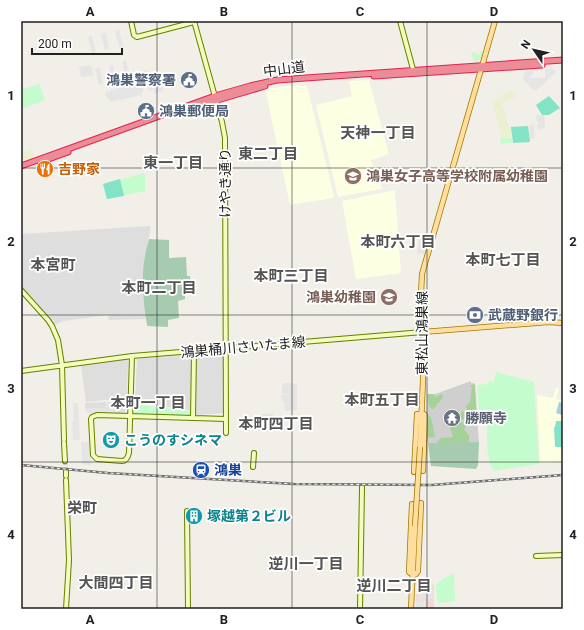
<svg xmlns="http://www.w3.org/2000/svg" width="584" height="630" font-family="Roboto,'Noto Sans JP',sans-serif">
	<rect width="100%" height="100%" fill="#f1efe7"/>
	<!-- residential -->
	<path fill="#dfdede" d="M150,226V233L145,253L142,283V291L146,319L109,320L108,315H107L64,321L52,326L21,290V234Z
		M223,351L224,352V413L195,415L194,353Z
		M192,354L191,410L147,404L135,399L137,359Z
		M128,359L127,398L86,402L81,366Z
		M126,400V410L123,414L117,413L116,401Z
		M105,402V408H85V403Z"/>
	<!-- commercial -->
	<path fill="#f2dad6" d="M433,584L434,585V608H425V601H416V595Z"/>
	<!-- education -->
	<path fill="#fcffe2" d="M369,80L389,154L371,160L382,188L381,189L338,197L316,105L352,96L349,81Z
		M297,85L299,86H307L334,196L333,198L290,205L265,89Z
		M395,190L401,273L356,279L342,201Z
		M556,388L559,389L556,399L563,401V461L541,463L540,462L537,395L553,398Z"/>
	<!-- religious -->
	<path fill="#cfcfcf" d="M471,381V383H474L479,442L428,443L426,439L427,397Z"/>
	<!-- farmland -->
	<path fill="#ecf0d2" d="M512,89L517,96L502,104L503,108H504L508,126L511,127L512,137L501,138L498,121L491,102Z
		M31,148L34,158L21,162V153Z"/>
	<!-- forest -->
	<path fill="#a6d29a" d="M475,384L477,416C468,412 469,413 463,420L457,417L453,422L449,418L454,412L460,414L462,412L466,411L467,408L465,407L470,402L472,387L469,386Z
		M427,394H434L435,397L442,394L443,397L439,403H437L436,407H435L433,410L429,406Z
		M427,416H429L431,417L435,437L426,438Z
		M464,422L466,426L464,430C470,434 470,438 468,444L438,445L437,442L441,438L453,437L450,428L452,425L456,427L460,423Z"/>
	<!-- cemetery -->
	<path fill="#a7cbb0" d="M149,239L169,240V258L186,257L187,276H190L191,285L185,286V299L178,301L179,318L168,320V327L148,326L147,325C142,296 140,267 149,239Z
		M479,442L478,465L476,469L431,466L428,443Z"/>
	<!-- park -->
	<path fill="#c4fccd" d="M481,51L483,52L481,58L476,63L471,55L473,52L479,55Z
		M39,84L45,100L21,109V90Z
		M512,138V143L501,144L500,139Z
		M144,173L145,174V191L107,199L103,184Z
		M496,372L534,382L539,464L494,471C485,458 488,439 487,425H480L477,385L487,384L489,381L494,382Z
		M131,400L139,401L147,406L194,411L193,418L130,417Z
		M453,573H454L455,601L438,603L437,602L436,584Z"/>
	<!-- pitch -->
	<path fill="#82e3c6" d="M549,96L560,108L549,115H542L536,105Z
		M528,126L530,142L513,143L511,127Z
		M120,179L124,196L107,199L103,184Z
		M556,421H563V447H556L555,446L554,427H555Z"/>
	<!-- parking -->
	<path fill="#e5e5e5" d="M119,30L123,46L119,47L115,31Z
		M106,33L109,49L105,50L101,34Z
		M92,36L96,53L92,54L88,37Z
		M126,60L131,83L127,84L122,62Z
		M91,65L93,76L81,77L79,67Z
		M113,65L118,86L114,87L109,66Z
		M100,68L103,84L99,85L95,69Z
		M549,68H552V70L553,69L556,72L536,91L534,89L533,90L522,78L524,76L523,75L527,70L529,71L530,69H532L533,74L529,79L530,80V78H545V79V69H548V70Z
		M147,70L153,90L149,91L143,71Z
		M141,82L144,92H141L142,95L110,102L109,99H107L105,92Z
		M162,85L163,91L154,94L153,87Z
		M536,115H544L545,128L537,130V124H539V122H537Z
		M534,124L535,138L530,139L529,126Z
		M420,235L429,236L424,254L417,253Z
		M284,383H294V384H297V410L285,411L284,402H282L281,395L293,394H282V385H284Z
		M116,401L117,413H86L85,408H105V402Z
		M73,403H78L80,440H73L72,422L74,421Z
		M262,414H273V426H262Z
		M81,442H89L91,465L82,464Z
		M433,590L434,599L417,600L418,596L423,591Z
		M416,601H424L425,609H416Z"/>
	<!-- water -->
	<path fill="#a6cee0" d="M559,402L563,403L562,415L556,413Z"/>
	<g fill="none" stroke-linecap="round" stroke-linejoin="round">
		<!-- secondary-tunnel -->
		<path stroke="#c7c6bf" stroke-width="4" stroke-dasharray="4 2" stroke-linecap="butt" d="M65,461L66,471"/>
		<defs>
			<path id="secondary" d="M131,21L134,35L137,37L194,22
				M194,21L222,122L225,138L226,433
				M400,21L414,73
				M21,290L48,320L52,326L58,340L62,365L64,440
				M132,356L129,453C128,457 126,461 122,461L97,459L93,455L91,419L92,417L97,415L226,419
				M21,371L132,356L423,332
				M193,418L194,352
				M64,443L65,461
				M253,467L254,453
				M66,471V476
				M66,480L69,560L66,609
				M187,511L188,609
				M536,556L563,555
				M360,609L362,487"/>
			<path id="primary" d="M423,332L549,322L563,323
				M420,447L424,358L421,294L422,274L495,21
				M414,472L417,414H424L425,415L423,471
				M412,504L409,572L413,575
				M413,575L416,574L418,571L421,503
				M411,609L415,526"/>
			<path id="highway" d="M374,76L542,65
				M204,104L265,86
				M40,162L68,152
				M21,166L215,96L250,86L277,80L563,60"/>
		</defs>
		<!-- secondary casing -->
		<use href="#secondary" stroke="#667f00" stroke-width="6"/>
		<!-- primary casing -->
		<use href="#primary" stroke="#9d7700" stroke-width="6"/>
		<!-- highway casing -->
		<use href="#highway" stroke="#e32152" stroke-width="7"/>
		<!-- secondary -->
		<use href="#secondary" stroke="#f3fcba" stroke-width="4"/>
		<!-- primary -->
		<use href="#primary" stroke="#ffde9e" stroke-width="4.5"/>
		<!-- highway -->
		<use href="#highway" stroke="#eb8c96" stroke-width="5"/>
		<defs>
			<path id="rail" d="M21,465L108,473L294,484L432,485L563,475"/>
		</defs>
		<!-- rail casing -->
		<use href="#rail" stroke="#6f6f6f" stroke-width="2.5"/>
		<!-- rail -->
		<use href="#rail" stroke="#fff" stroke-width="1" stroke-dasharray="3" stroke-linecap="butt"/>
		<defs>
			<path id="primary-bridge" d="M415,526L420,447"/>
		</defs>
		<!-- primary-bridge casing -->
		<use href="#primary-bridge" stroke="#9d7700" stroke-width="6" stroke-linecap="butt"/>
		<!-- primary-bridge -->
		<use href="#primary-bridge" stroke="#ffde9e" stroke-width="4.5"/>
	</g>
	<!-- grid -->
	<path fill="none" stroke="#212121" stroke-width="1" stroke-opacity="0.55" d="M157,21V609M292,21V609M427,21V609M21,168H563M21,315H563M21,462H563"/>
	<!-- icons -->
	<defs>
		<symbol id="civic-disc" viewBox="-11 -11 22 22"><circle r="9.5" fill="#5c6f8a" stroke="#fff"/><path d="M-.6-6.5H3V-4.5H.6V-3L4-1V1h2V6H-6V1h2V-1L-.6-3ZM-1.2 2.5V6h2.4V2.5Z" fill="#fff"/></symbol>
		<symbol id="restaurant-disc" viewBox="-11 -11 22 22"><circle r="9.5" fill="#e8710a" stroke="#fff"/><path d="M-5-6h1v4h1v-4h1v4h1v-4h1v5L-1.5 .5V6h-2V.5L-5-1ZM5-6V6H3V1.5H1.5Q1.5-4 5-6Z" fill="#fff"/></symbol>
		<symbol id="school-disc" viewBox="-11 -11 22 22"><circle r="9.5" fill="#8d6e63" stroke="#fff"/><path d="M0-5L7-2L0 1L-7-2ZM-4 1L0 2.5L4 1V4Q0 6-4 4Z" fill="#fff"/></symbol>
		<symbol id="bank-disc" viewBox="-11 -11 22 22"><circle r="9.5" fill="#5c6f8a" stroke="#fff"/><path d="M-6-4H6V4H-6ZM0-2.3a2.3 2.3 0 1 0 0 4.6a2.3 2.3 0 1 0 0-4.6Z" fill="#fff"/></symbol>
		<symbol id="temple-disc" viewBox="-11 -11 22 22"><circle r="9.5" fill="#6b7280" stroke="#fff"/><path d="M0-6L5-2H3V0L6.5 2.5H4V6H1.5V3h-3V6H-4V2.5H-6.5L-3 0V-2H-5Z" fill="#fff"/></symbol>
		<symbol id="theatre-disc" viewBox="-11 -11 22 22"><circle r="9.5" fill="#0f9aa8" stroke="#fff"/><path d="M-5-5.5Q0-4 5-5.5V0Q5 5 0 6Q-5 5-5 0ZM-3.3-2.5H-1v1.5H-3.3ZM1-2.5H3.3v1.5H1ZM-2.8 1Q0 5.5 2.8 1Z" fill="#fff"/></symbol>
		<symbol id="station-disc" viewBox="-11 -11 22 22"><circle r="9.5" fill="#1a4fb4" stroke="#fff"/><path d="M-3-6H3Q5-6 5-4V2Q5 4 3 4L4.5 6H3L1.5 4h-3L-3 6H-4.5L-3 4Q-5 4-5 2V-4Q-5-6-3-6ZM-3.5-4v3h7v-3ZM-3.5 1v1.5H-2V1ZM2 1v1.5H3.5V1Z" fill="#fff"/></symbol>
		<symbol id="building-disc" viewBox="-11 -11 22 22"><circle r="9.5" fill="#0f9aa8" stroke="#fff"/><path d="M-4-6H4V6H1V3H-1V6H-4ZM-2.5-4.3h1.7v1.8h-1.7ZM.8-4.3h1.7v1.8H.8ZM-2.5-1h1.7V.8h-1.7ZM.8-1h1.7V.8H.8Z" fill="#fff"/></symbol>
	</defs>
	<g fill-rule="evenodd">
		<use href="#civic-disc" x="179" y="70" width="20" height="20"/>
		<use href="#civic-disc" x="136" y="101" width="20" height="20"/>
		<use href="#restaurant-disc" x="35" y="159" width="20" height="20"/>
		<use href="#school-disc" x="343" y="166" width="20" height="20"/>
		<use href="#school-disc" x="379" y="287" width="20" height="20"/>
		<use href="#bank-disc" x="465" y="305" width="20" height="20"/>
		<use href="#temple-disc" x="442" y="408" width="20" height="20"/>
		<use href="#theatre-disc" x="101" y="430" width="20" height="20"/>
		<use href="#station-disc" x="191" y="460" width="20" height="20"/>
		<use href="#building-disc" x="184" y="506" width="20" height="20"/>
	</g>
	<g text-anchor="middle" stroke-width="3.5" stroke-linejoin="round" paint-order="stroke">
		<!-- street labels -->
		<g font-size="14" fill="#212121" stroke="#fff">
			<text transform="translate(284 69) rotate(-7)" y="5">中山道</text>
			<text transform="translate(225 183) rotate(-90)" y="5">けやき通り</text>
			<text transform="translate(422 333) rotate(-90)" y="5">東松山鴻巣線</text>
			<text transform="translate(243 347) rotate(-5)" y="5">鴻巣桶川さいたま線</text>
		</g>
		<!-- service labels -->
		<g font-size="14" font-weight="bold" fill="#4e5e75" stroke="#fff" text-anchor="start">
			<text x="176" y="85" text-anchor="end">鴻巣警察署</text>
			<text x="159" y="116">鴻巣郵便局</text>
			<text x="488" y="320">武蔵野銀行</text>
		</g>
		<!-- food labels -->
		<g font-size="14" font-weight="bold" fill="#c56008" stroke="#fff" text-anchor="start">
			<text x="58" y="174">吉野家</text>
		</g>
		<!-- education labels -->
		<g font-size="14" font-weight="bold" fill="#785e54" stroke="#fff" text-anchor="start">
			<text x="366" y="181">鴻巣女子高等学校附属幼稚園</text>
			<text x="376" y="302" text-anchor="end">鴻巣幼稚園</text>
		</g>
		<!-- worship labels -->
		<g font-size="14" font-weight="bold" fill="#5b616d" stroke="#fff" text-anchor="start">
			<text x="465" y="423">勝願寺</text>
		</g>
		<!-- culture labels -->
		<g font-size="14" font-weight="bold" fill="#0d838f" stroke="#fff" text-anchor="start">
			<text x="124" y="445">こうのすシネマ</text>
			<text x="207" y="521">塚越第２ビル</text>
		</g>
		<!-- transit labels -->
		<g font-size="14" font-weight="bold" fill="#164399" stroke="#fff" text-anchor="start">
			<text x="214" y="475">鴻巣</text>
		</g>
		<!-- neighbourhood labels -->
		<g font-size="15" font-weight="bold" fill="#545454" stroke="#fff">
			<text x="378" y="138">天神一丁目</text>
			<text x="268" y="159">東二丁目</text>
			<text x="173" y="168">東一丁目</text>
			<text x="398" y="247">本町六丁目</text>
			<text x="503" y="265">本町七丁目</text>
			<text x="53" y="270">本宮町</text>
			<text x="291" y="281">本町三丁目</text>
			<text x="159" y="293">本町二丁目</text>
			<text x="382" y="405">本町五丁目</text>
			<text x="148" y="408">本町一丁目</text>
			<text x="276" y="429">本町四丁目</text>
			<text x="82" y="513">栄町</text>
			<text x="306" y="569">逆川一丁目</text>
			<text x="116" y="588">大間四丁目</text>
			<text x="394" y="591">逆川二丁目</text>
		</g>
	</g>
	<!-- border -->
	<rect width="584" height="630" fill="none" stroke="#ffffff" stroke-width="44"/>
	<!-- north arrow -->
	<g transform="translate(534 50) rotate(304)" stroke="#ffffff" stroke-width="3" paint-order="stroke">
	<path d="M0-3L7 15L0 10L-7 15Z" fill="#212121"/>
	<text y="-6" font-size="11" font-weight="bold" text-anchor="middle" fill="#212121">N</text>
	</g>
	<!-- scale -->
	<path d="M32 48v6h90v-6" fill="none" stroke="#212121" stroke-width="2"/>
	<text x="38" y="48" font-size="12" fill="#212121" stroke="#ffffff" stroke-width="3" paint-order="stroke">200 m</text>
	<rect x="22" y="22" width="540" height="586" fill="none" stroke="#212121" stroke-width="1.5"/>
	<g font-size="13" text-anchor="middle" font-weight="bold" fill="#212121">
		<text x="90" y="16">A</text>
		<text x="224" y="16">B</text>
		<text x="360" y="16">C</text>
		<text x="494" y="16">D</text>
		<text x="11" y="100">1</text>
		<text x="573" y="100">1</text>
		<text x="11" y="246">2</text>
		<text x="573" y="246">2</text>
		<text x="11" y="393">3</text>
		<text x="573" y="393">3</text>
		<text x="11" y="539">4</text>
		<text x="573" y="539">4</text>
		<text x="90" y="624">A</text>
		<text x="224" y="624">B</text>
		<text x="360" y="624">C</text>
		<text x="494" y="624">D</text>
	</g>
</svg>
